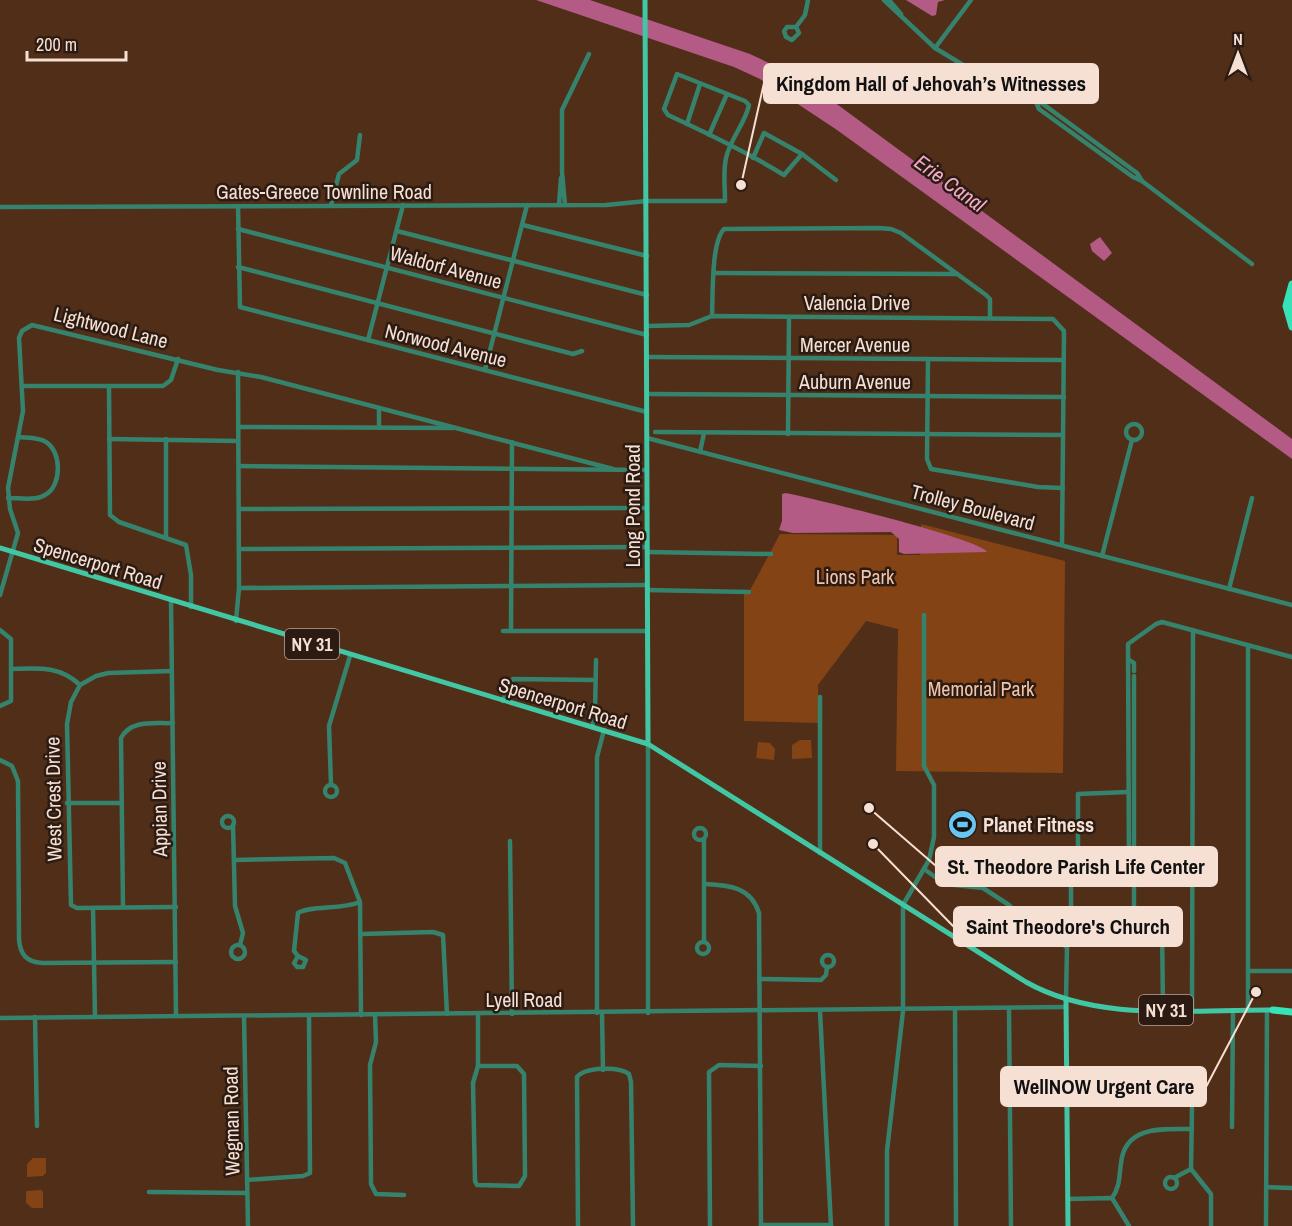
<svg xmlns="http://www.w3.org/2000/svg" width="1292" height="1226" font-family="'Archivo Narrow',sans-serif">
<rect width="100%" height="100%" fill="#502e18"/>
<g fill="#834315">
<path d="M921,524L1065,561L1063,773L896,771L898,629L866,621L818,685V723L744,721V594L752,593L749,592L780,534L897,535V555H920Z"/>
<path d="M800,740H811L812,758L792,759V745Z"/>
<path d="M758,742L770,743L775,749L774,760L756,758Z"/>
<path d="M33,1158H46V1173L43,1176L27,1177V1164Z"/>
<path d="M41,1190L43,1192V1208H32L26,1203V1191Z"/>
</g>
<g fill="#b35a85">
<path d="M536,0H590L750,54L786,71L815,88L1292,439V459L837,130L760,79L734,67Z"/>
<path d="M906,0H945L938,2L936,15L932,16Z"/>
<path d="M1100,237L1112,253L1104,261L1092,251L1090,244Z"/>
<path d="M786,493C812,498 981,539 987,552L904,554L899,552V539L891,532L793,533L779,530L782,521V494Z"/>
</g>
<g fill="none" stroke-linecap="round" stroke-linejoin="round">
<g stroke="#36836d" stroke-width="4.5">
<path d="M884,0L935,48L988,80L1043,104L1137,173L1142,181"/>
<path d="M889,0L901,14"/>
<path d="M796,27L799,33L792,40L786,37L784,31L787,27H796L805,15L808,0"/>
<path d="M935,48L971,0"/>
<path d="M1036,102L1039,109L1133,177L1142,181L1252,264"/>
<path d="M687,124L700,84"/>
<path d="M709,135L727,94"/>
<path d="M802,154L836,180"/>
<path d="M331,205L339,174L357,160L360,135"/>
<path d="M559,205L561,178"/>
<path d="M565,205L562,172V110L589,54"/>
<path d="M238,206L240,307L647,412"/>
<path d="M0,207L606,205L647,201H725C725,187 723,171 726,158C730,139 745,124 749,105L745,101L677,74L664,109L668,115C707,133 747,152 784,175L802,154L764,133L753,158"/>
<path d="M523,225L647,256"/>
<path d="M238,229L647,335"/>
<path d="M397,231L647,295"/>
<path d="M238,267L573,354L582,351"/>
<path d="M714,273L957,274"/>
<path d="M712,316C713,296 711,242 724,229L879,228L891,229L901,233L986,295L990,299V318"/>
<path d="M647,326L689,325L712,316L1053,319L1064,331L1062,545"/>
<path d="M368,340L403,205"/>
<path d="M647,357L1064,360"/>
<path d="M928,359L927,459L931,469L1038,487L1063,488"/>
<path d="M485,370L527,205"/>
<path d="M22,386H163L171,380L178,359"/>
<path d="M109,387L110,515L119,522L186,545L191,575V607"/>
<path d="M647,394L1064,397"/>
<circle cx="1134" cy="432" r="8"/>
<path d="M238,427L453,428"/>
<path d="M379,428V408"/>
<path d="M655,432L1063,435"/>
<path d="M788,434L789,317"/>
<path d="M647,438L1292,605"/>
<path d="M109,439L238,441"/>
<path d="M166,439V537"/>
<path d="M700,452L704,433"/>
<path d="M239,466L647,470"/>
<path d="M8,498C19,498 35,501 45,495C62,486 62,452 46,442C39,437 27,438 18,437"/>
<path d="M239,509L647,508"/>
<path d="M239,549L647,547"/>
<path d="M647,552L771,554"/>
<path d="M1102,556L1132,440"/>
<path d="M239,588L647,585"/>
<path d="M1229,589L1252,498"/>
<path d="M647,590L749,592"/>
<path d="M0,595L18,533L10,509L8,488L23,411L19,338L22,331L32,325L218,370L261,377L613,469"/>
<path d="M171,601L176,1016"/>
<path d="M236,621L239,588L238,372"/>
<path d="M0,630L11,639V701L0,706"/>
<path d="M503,631H647"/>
<path d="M511,631L512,442"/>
<path d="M1128,659L1134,663V671"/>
<path d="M13,669C39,668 60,666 80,685"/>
<path d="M172,671L108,673L96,676L80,685L71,702L67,724L71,905L77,908L176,907"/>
<path d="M1134,676V911L1138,915L1156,916L1162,923L1163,1010"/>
<path d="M503,701L507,686L513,679L595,680"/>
<path d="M592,727L595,715L596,660"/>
<path d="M648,744V1013"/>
<path d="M0,760L12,766L18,781L19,939C20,955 27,962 42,963L176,962"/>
<path d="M331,785L329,726L350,656"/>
<circle cx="331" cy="791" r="6"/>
<path d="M67,803H120"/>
<circle cx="228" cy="822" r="6"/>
<path d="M233,825L235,906L243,933L240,945"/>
<circle cx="700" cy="834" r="6"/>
<path d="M510,841L512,1014"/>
<path d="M820,853V697"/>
<path d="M234,860L334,858L345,863L360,902L361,1015"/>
<path d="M924,869L945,884L983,888L1009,905L1026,922L1067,947"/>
<path d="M1078,869V794L1128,792"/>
<path d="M1129,869L1128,644L1156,624L1162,622L1292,657"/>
<path d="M705,884C729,885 751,887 759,913L761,1226"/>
<path d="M123,907L121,738C131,719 155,724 173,723"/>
<path d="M93,908L95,1017"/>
<path d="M361,934L433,932L443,935L447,1014"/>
<path d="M704,941V839"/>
<circle cx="703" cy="948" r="6"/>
<circle cx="238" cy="952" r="7"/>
<circle cx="828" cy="961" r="6"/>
<path d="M298,956L306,960L303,967H297L294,963L298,956L294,951L298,913C311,905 341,910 360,902"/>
<path d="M1248,971H1292"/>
<path d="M759,979L821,980L826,975L827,967"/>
<path d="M1066,1000L1067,947L1071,935V875L1078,869H1129"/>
<path d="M955,1010L956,1226"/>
<path d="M1009,1010L1011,1226"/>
<path d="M1192,1010L1193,630"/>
<path d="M1248,1010V645"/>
<path d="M820,1011L831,1226"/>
<path d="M597,1013V757L604,730"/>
<path d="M602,1013L603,1070"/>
<path d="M375,1015L376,1042L370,1065L371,1184L376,1194L404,1195"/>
<path d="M244,1016L248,1226"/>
<path d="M35,1017L37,1126"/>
<path d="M0,1018L1066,1007"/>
<path d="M478,1066H517L524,1074L525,1176L519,1186L477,1185L475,1181L473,1083Z"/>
<path d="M478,1066V1014"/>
<path d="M1192,1108L1191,1169L1211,1194V1226"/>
<path d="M1232,1127L1233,1010"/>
<circle cx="1171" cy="1183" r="6"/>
<path d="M1174,1178L1191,1169"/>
<path d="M247,1180L303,1176L310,1173L309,1015"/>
<path d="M1266,1187L1292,1188"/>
<path d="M149,1192L247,1193"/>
<path d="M1112,1198C1120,1187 1119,1177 1121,1163C1125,1125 1163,1129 1192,1129"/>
<path d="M1068,1199L1112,1198L1129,1226"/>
<path d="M761,1225H831"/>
<path d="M578,1226L577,1077C585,1067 619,1066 629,1074L631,1082L633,1226"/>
<path d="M710,1226L709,1072L719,1065L761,1066"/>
<path d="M887,1226V1151L903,1011V905L929,860L934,837V785L924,766V615"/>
<path d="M1266,1226L1267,1010"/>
</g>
<g stroke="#41c7a4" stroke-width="5">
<path d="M645,0L648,744"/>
<path d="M0,548L648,744L1026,982C1098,1023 1195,1009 1275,1010"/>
<path d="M1066,1000L1068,1226"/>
</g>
<g stroke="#36e3b9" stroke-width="7">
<path d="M1292,284L1286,306L1292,327"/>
<path d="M1292,296V311"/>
<path d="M1273,1010L1292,1012"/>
</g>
</g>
<defs>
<symbol id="stadium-disc" viewBox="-11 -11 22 22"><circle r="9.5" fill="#68c4f0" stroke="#2b1b12"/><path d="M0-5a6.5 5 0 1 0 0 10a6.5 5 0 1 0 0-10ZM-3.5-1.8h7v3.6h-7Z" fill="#111"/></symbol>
</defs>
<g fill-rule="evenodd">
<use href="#stadium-disc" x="946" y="808" width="33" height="33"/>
</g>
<g text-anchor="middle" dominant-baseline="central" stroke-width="5" stroke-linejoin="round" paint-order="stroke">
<g fill="#2b1b12" stroke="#b9a499" stroke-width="1.5">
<rect x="285" y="629" width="54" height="30" rx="4.5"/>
<rect x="1139" y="995" width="54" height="30" rx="4.5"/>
</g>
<g font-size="18" font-weight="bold" fill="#f6dfd3">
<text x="312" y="644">NY 31</text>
<text x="1166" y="1010">NY 31</text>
</g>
<g font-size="20" fill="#f6dfd3" stroke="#2b1b12">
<text x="324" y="191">Gates-Greece Townline Road</text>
<text transform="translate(446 267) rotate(15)">Waldorf Avenue</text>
<text x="857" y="302">Valencia Drive</text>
<text transform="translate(111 327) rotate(14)">Lightwood Lane</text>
<text x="855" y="344">Mercer Avenue</text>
<text transform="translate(446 345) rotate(14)">Norwood Avenue</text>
<text x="855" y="381">Auburn Avenue</text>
<text transform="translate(632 506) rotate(-90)">Long Pond Road</text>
<text transform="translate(973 507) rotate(15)">Trolley Boulevard</text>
<text transform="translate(98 563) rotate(17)">Spencerport Road</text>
<text transform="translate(563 703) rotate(17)">Spencerport Road</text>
<text transform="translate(53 799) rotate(-91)">West Crest Drive</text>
<text transform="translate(159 809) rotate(-91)">Appian Drive</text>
<text x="524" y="999">Lyell Road</text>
<text transform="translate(231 1121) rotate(-91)">Wegman Road</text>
</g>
<g font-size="20" fill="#f1c4aa" stroke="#2b1b12">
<text x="855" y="576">Lions Park</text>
<text x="981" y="688">Memorial Park</text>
</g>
<g font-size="20" font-weight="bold" fill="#f6dfd3" stroke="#2b1b12" text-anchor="start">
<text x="983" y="824">Planet Fitness</text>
</g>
<g font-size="21" font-style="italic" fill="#f4accb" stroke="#2b1b12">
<text transform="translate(950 183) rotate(36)">Erie Canal</text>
</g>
</g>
<path fill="none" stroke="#f6dfd3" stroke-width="2" d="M741 185L764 83M869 808L936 866M873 844L954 927M1256 992L1206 1087"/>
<g fill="#f6dfd3" stroke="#2b1b12" stroke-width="2">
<circle cx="741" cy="185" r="6"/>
<circle cx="869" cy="808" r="6"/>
<circle cx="873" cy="844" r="6"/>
<circle cx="1256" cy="992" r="6"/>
</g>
<g fill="#f6dfd3" stroke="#f6dfd3" stroke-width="2">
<rect x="764" y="64" width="334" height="39" rx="6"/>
<rect x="936" y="847" width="281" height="39" rx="6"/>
<rect x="954" y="907" width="228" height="39" rx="6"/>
<rect x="1001" y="1067" width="205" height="39" rx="6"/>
</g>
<g font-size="21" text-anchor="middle" font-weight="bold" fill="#111">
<text x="931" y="91">Kingdom Hall of Jehovah’s Witnesses</text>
<text x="1076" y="874">St. Theodore Parish Life Center</text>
<text x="1068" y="934">Saint Theodore's Church</text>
<text x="1104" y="1094">WellNOW Urgent Care</text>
</g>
<g transform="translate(1238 54)" stroke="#2b1b12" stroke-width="4.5" paint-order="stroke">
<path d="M0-4.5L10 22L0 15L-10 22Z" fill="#f6dfd3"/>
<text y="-9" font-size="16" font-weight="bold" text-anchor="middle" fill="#f6dfd3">N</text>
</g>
<path d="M27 51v9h99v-9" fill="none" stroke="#f6dfd3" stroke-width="3"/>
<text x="36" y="51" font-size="18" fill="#f6dfd3" stroke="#2b1b12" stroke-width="4.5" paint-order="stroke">200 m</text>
</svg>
